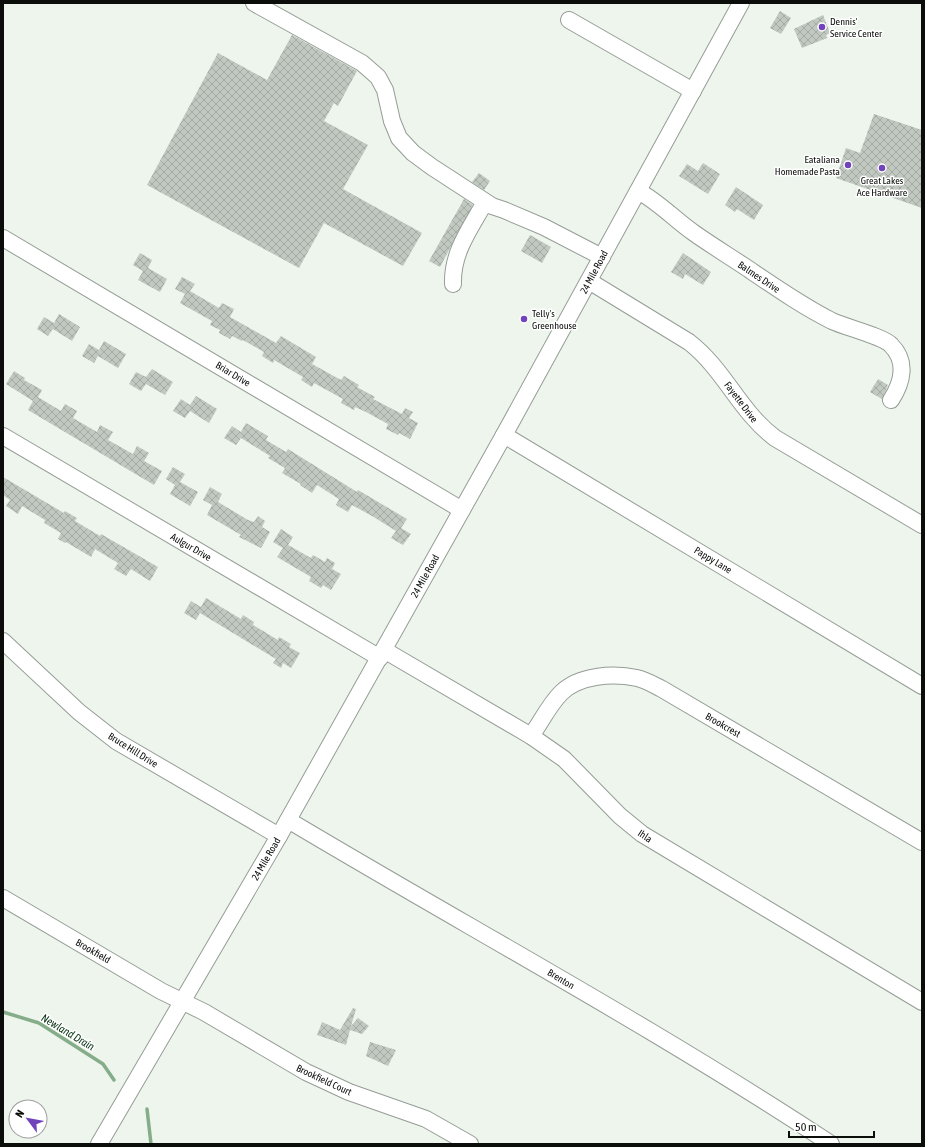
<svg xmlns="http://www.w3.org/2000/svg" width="925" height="1147" font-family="'Asap Condensed',sans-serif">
<defs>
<pattern id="building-cross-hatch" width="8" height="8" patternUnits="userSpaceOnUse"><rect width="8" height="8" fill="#c0c8c0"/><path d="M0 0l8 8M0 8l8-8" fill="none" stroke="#a4aba4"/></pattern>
</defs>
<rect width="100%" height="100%" fill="#edf5ed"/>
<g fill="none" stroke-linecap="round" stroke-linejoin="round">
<g stroke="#86ad8a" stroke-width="3.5">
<path d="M3,1012L39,1023L103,1064L114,1080"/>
<path d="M147,1109L151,1144"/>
</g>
</g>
<g fill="url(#building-cross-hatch)">
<path d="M780,11L791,18L781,34L770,28Z"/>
<path d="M823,15L830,33L826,35L827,38L802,48L794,29Z"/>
<path d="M292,35L357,71L338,106L334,103L324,121L368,145L343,189L422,233L403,266L324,223L299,268L147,185L218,53L267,80Z"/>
<path d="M874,114L922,130V208L836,178L846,148L860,153Z"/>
<path d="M703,163L720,174L708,194L679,176L687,164L698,171Z"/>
<path d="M479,173L490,181L484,190L472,182Z"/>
<path d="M736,187L763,205L754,220L737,209L735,212L725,205Z"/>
<path d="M464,199L473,205L440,267L429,261Z"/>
<path d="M530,235L551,247L542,263L521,251Z"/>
<path d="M140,253L152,260L148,268L167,279L160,292L138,280L143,271L133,265Z"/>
<path d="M683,253L711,272L703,285L685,274L683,279L671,272Z"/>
<path d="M182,277L195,284L190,291L219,308L222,303L234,309L230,317L276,343L281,336L316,357L312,364L341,380L344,376L359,385L357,387L375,397L373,399L402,414L405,408L413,412L409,418L418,423L410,439L399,433L398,435L386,429L388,424L366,412L355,407L354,410L341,403L343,399L314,383L312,387L301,380L303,377L274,360L273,363L262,356L264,352L243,340L242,341L232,336L230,339L219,333L220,330L210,325L212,321L180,303L185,294L175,289Z"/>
<path d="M59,314L80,327L72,341L53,329L48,336L37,329L44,317L54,323Z"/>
<path d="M104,341L126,354L118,368L98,356L94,363L82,356L89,344L99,350Z"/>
<path d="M152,369L173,382L165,395L146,384L141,391L129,384L136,372L146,377Z"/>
<path d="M14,371L25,378L24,380L42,390L38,397L61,411L65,404L77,411L73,418L97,432L100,425L113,432L108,440L133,454L137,446L149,453L144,461L162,471L154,485L28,410L33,401L6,384Z"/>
<path d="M878,379L888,385L882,399L870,392Z"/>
<path d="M196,396L217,409L209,423L190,411L185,418L173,411L181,399L190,405Z"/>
<path d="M246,423L268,436L266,440L286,452L288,449L357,492L358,490L407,519L401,528L411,534L403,545L391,538L396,531L372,516L352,505L348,512L336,505L339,499L317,485L312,493L300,485L301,484L282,473L285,468L268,458L270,456L241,438L236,445L224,438L232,426L241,432Z"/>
<path d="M173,467L185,474L180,482L198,492L190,506L170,494L175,485L166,479Z"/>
<path d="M3,477L64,513L65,511L77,518L75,521L100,536L101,534L158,567L150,581L131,569L126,576L114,569L118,563L95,549L91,557L66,542L65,543L58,539L61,533L44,523L45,520L22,506L18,514L6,506L10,500L3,495Z"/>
<path d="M210,487L222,494L218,502L248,520L254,522L258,516L265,521L262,527L270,532L261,548L239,537L241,535L207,515L212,505L203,500Z"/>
<path d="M281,529L293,537L288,545L311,558L313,555L325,562L327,558L335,563L332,569L341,574L331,590L323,585L321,588L309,581L311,577L277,557L283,548L273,542Z"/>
<path d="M206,598L241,619L243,615L254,622L253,625L278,640L279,637L291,644L289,647L300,653L291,668L283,663L281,668L273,663L276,659L200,613L196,620L184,613L191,601L201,607Z"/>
<path d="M353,1008L356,1009L351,1026L358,1018L369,1026L362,1034L350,1030L346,1045L317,1035L322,1022L340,1030Z"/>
<path d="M370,1042L396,1050L388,1066L366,1056Z"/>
</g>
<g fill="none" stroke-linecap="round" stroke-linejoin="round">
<defs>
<g id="minor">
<path d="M254,3L362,63L378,77L385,90L392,121L399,138L413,153L432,167L492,206L504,210L544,227L602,257"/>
<path d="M569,20L693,91"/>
<path d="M638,191C659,202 675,220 694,233C711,245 729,256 747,268C775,287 802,306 832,321C845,327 884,337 891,345C908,362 902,383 891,400"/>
<path d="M3,238L462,510"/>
<path d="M589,281L689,342C725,370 739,411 775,438L922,525"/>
<path d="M453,284C452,252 470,229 485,202"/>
<path d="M504,435L922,686"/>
<path d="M3,436L380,658"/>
<path d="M3,641L79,712L116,741L279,836"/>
<path d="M384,650L531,736L564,759L620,816L642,834L922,1002"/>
<path d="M531,736C541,722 549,705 561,693C579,675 613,673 637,678C646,680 654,685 662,689L922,842"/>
<path d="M288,820C469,928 655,1028 831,1144"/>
<path d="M3,898L161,991L204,1012L306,1072L349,1092L426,1119L470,1144"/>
<path d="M99,1144L279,836L504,435L741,3"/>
</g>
</defs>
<use href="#minor" stroke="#959d96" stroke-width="18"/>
<use href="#minor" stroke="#fff" stroke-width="16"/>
</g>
<g fill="#7143bb" stroke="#fff" stroke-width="1.5">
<circle cx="822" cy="27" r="4"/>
<circle cx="848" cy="165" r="4"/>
<circle cx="882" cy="168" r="4"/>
<circle cx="524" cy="319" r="4"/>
</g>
<g text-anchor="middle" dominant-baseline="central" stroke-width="3" stroke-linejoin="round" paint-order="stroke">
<g font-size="10" fill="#0a0d0a" stroke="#fff" text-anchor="start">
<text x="830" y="21">Dennis'<tspan x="830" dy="12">Service Center</tspan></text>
<text x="840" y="159" text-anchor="end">Eataliana<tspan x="840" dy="12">Homemade Pasta</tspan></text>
<text x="882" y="180" text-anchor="middle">Great Lakes<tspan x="882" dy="12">Ace Hardware</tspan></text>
<text x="532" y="313">Telly's<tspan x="532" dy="12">Greenhouse</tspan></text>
</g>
<g font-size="10" fill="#0a0d0a" stroke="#fff">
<text transform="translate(594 272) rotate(-62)">24 Mile Road</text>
<text transform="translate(759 277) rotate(34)">Balmes Drive</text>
<text transform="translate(233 374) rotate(31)">Briar Drive</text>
<text transform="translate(741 402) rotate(53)">Fayette Drive</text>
<text transform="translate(191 547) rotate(30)">Aulgur Drive</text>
<text transform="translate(713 560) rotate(31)">Pappy Lane</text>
<text transform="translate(425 576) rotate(-61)">24 Mile Road</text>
<text transform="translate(723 725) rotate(30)">Brookcrest</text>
<text transform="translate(133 750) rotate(32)">Bruce Hill Drive</text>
<text transform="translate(645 836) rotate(33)">Ihla</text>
<text transform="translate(266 859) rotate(-60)">24 Mile Road</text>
<text transform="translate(93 951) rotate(30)">Brookfield</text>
<text transform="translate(561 979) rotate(31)">Brenton</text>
<text transform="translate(324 1080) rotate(25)">Brookfield Court</text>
</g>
<g font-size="11" font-style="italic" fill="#073412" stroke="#fff">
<text transform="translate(68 1032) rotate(31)">Newland Drain</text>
</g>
</g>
<rect width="925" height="1147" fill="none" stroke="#0a0d0a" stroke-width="8"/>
<g transform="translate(28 1119) rotate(302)"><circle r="19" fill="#ffffff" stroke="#9d9e9d"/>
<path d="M0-3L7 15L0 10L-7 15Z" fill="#7143bb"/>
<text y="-6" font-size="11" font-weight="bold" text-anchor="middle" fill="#0a0d0a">N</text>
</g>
<path d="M789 1131v6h85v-6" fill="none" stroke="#0a0d0a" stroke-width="2"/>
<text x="795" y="1131" font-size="12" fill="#0a0d0a" stroke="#ffffff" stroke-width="3" paint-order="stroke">50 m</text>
</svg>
